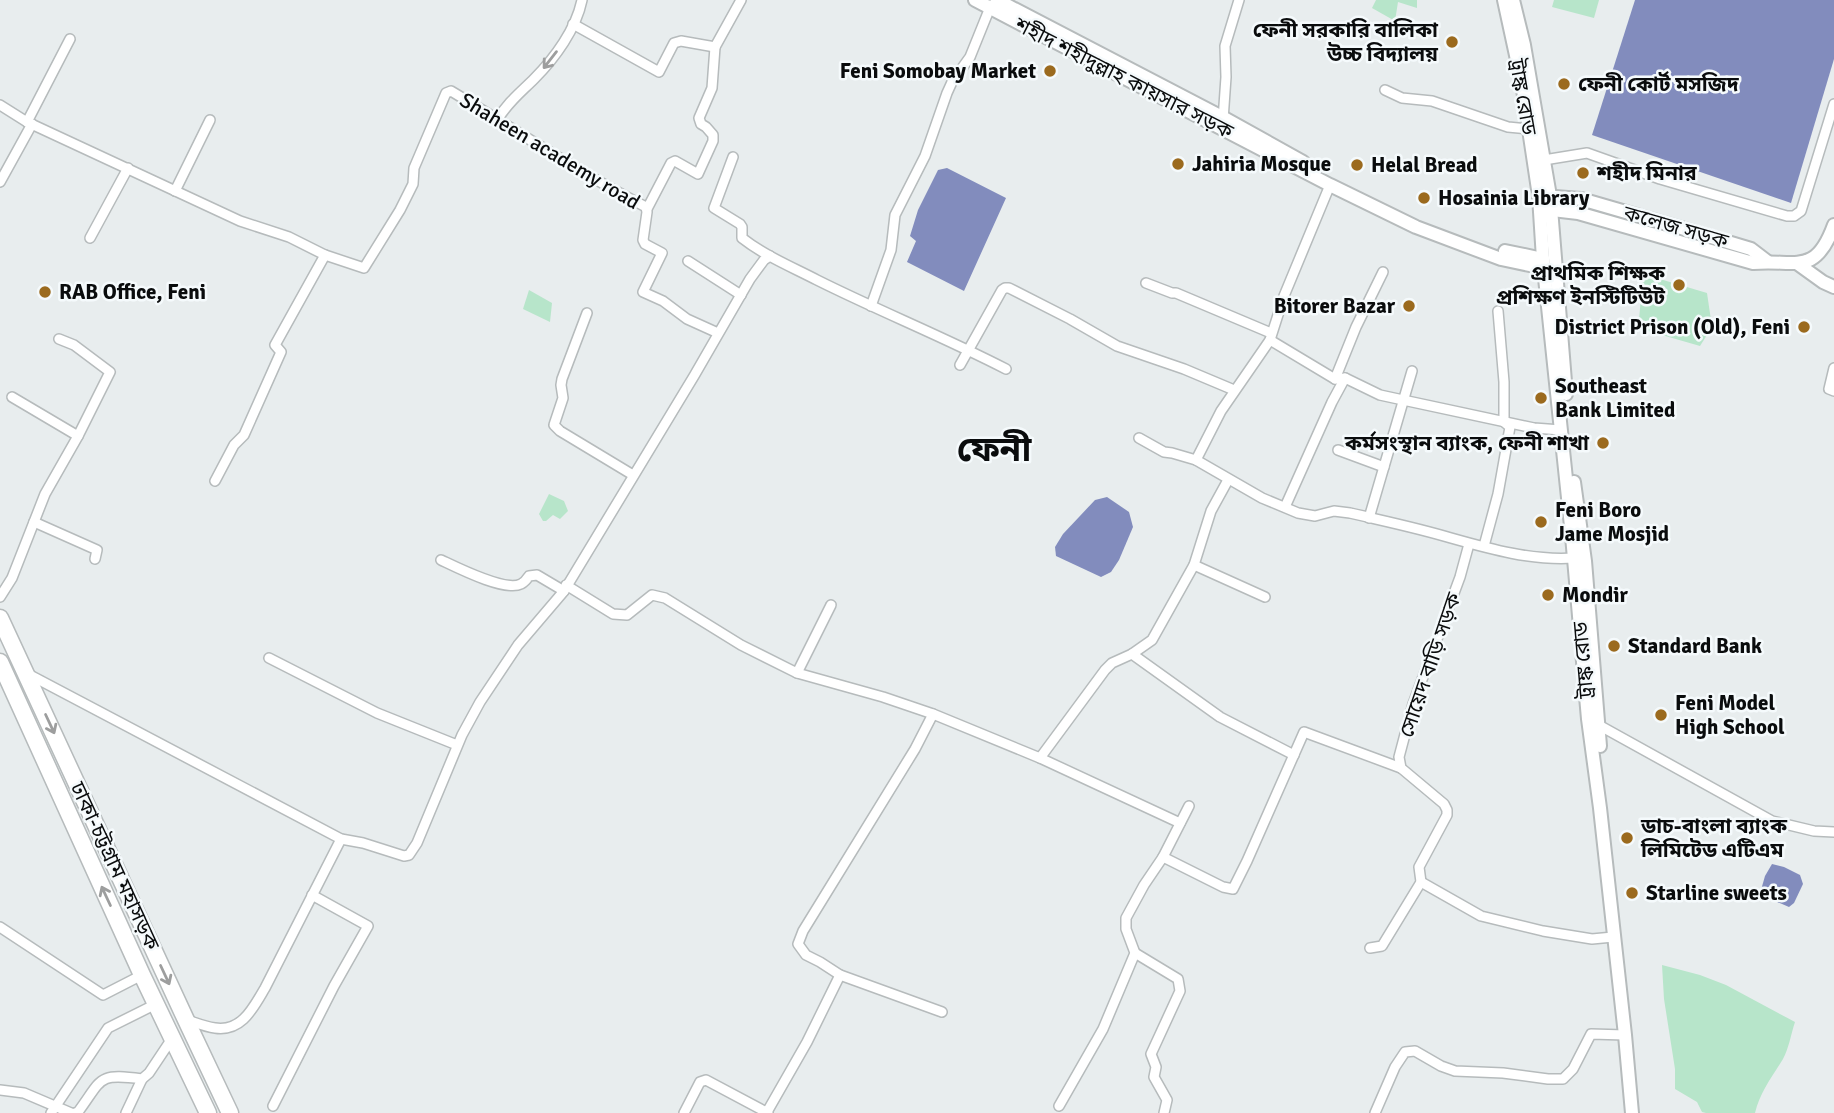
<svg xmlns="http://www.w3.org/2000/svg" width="1834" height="1113" font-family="Signika,'Noto Sans Bengali',sans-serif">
<rect width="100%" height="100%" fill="#e8edee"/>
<g fill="#b7e5ca">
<path d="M1376,0H1417V8L1398,2L1395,21L1372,8Z"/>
<path d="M1554,0H1599L1594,18L1552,7Z"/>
<path d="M1643,274L1707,293L1712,327L1700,346L1648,331L1639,320Z"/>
<path d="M529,290L552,303L550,322L523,309Z"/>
<path d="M549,494L564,501L568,511L560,519L553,515L546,521H543L539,514Z"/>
<path d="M1662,965L1700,975L1726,985L1795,1022C1791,1034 1789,1048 1783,1059C1772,1077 1760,1092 1755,1113H1706L1702,1112L1697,1102L1675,1089V1069L1664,999Z"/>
</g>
<g fill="#828cbd">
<path d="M1635,0H1834V59L1791,203L1592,135Z"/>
<path d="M947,168L1006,198L964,291L907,262L916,241L910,236L918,210L938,170Z"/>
<path d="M1107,497L1129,512L1133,527L1119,560L1111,572L1101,577L1056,556L1055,547L1063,534L1095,500Z"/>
<path d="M1772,864L1784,867L1800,875L1803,884L1794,903L1789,907L1770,899L1761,890L1765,876Z"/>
</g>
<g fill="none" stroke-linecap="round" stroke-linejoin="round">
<defs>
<g id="street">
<path d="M573,24L659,72L674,43L681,41L715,47L741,0"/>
<path d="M1385,90L1402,98L1432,101L1508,127L1529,129"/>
<path d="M0,105L27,122L240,221L289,237L325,255L364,268L400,210L413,184L414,168L446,93L451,91C516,130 578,172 646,207L647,212L643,240L645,244L662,253L643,292L663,301L687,319L718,333"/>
<path d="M498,119C507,103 521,92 534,79C555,58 576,29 582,0"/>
<path d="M1223,120L1226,77L1225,46L1239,0"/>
<path d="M27,122L70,39"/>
<path d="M733,157L714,208L740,224L742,227V238C765,256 792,267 817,280C879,311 944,337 1006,369"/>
<path d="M1544,160L1587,153L1660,179L1787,216H1794L1801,211L1834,104"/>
<path d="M0,182L32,124"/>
<path d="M175,191L210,120"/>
<path d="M647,209L671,163L675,161L698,174L713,141V135L706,127L701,124L699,118L712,88L715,47"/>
<path d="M90,238L128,168"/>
<path d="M688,261L741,295"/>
<path d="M1146,283L1172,293H1176L1271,333"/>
<path d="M871,306L891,250L895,215L925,156L947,93L952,82L970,57L991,5"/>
<path d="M587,313L562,379L561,385L563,398L554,425L560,431L633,475"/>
<path d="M1270,340L1335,379L1345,378L1380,395L1403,400L1534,428L1561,430"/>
<path d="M960,365L1002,290L1005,288H1009L1070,319L1117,346L1184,369L1234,390"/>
<path d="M1834,368L1829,389L1834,391"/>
<path d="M1335,379L1356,327L1383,272"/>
<path d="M12,397L78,436"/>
<path d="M1139,438L1164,452L1172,453L1196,460L1262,498L1298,513L1315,516L1334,511L1350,513C1384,521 1418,528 1451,538C1490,549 1533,561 1574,558"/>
<path d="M1338,450L1384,467"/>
<path d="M1196,460L1221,411L1270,340L1284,296L1330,185"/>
<path d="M215,481L234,445L244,435L281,352L275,345L325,255"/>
<path d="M1285,507L1332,402L1345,378"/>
<path d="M1369,518L1412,371"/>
<path d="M34,522L97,550L95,559"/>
<path d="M1484,546L1498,494L1510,427L1504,422V382L1498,311"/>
<path d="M441,560C458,568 505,592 521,584C525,582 527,579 529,576L537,575L564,591"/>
<path d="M1194,565L1265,597"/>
<path d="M566,585L613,614L627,615L652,595L665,598L741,645L797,673L883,697L933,714L1040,758L1180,823"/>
<path d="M0,597L12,578L45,494L78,436L110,372L74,345L59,339"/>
<path d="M1132,654L1220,717L1294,755"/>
<path d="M269,658L377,713L457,745"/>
<path d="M797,673L831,605"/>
<path d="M28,674L341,839L363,843L404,856L409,855L417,843L462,735L480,702L518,645L564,591L694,376L750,279L764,260L770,256"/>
<path d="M933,714L915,749L803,931L798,944L806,955L820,962L840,975L942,1012"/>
<path d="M1595,723L1772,821L1814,831L1834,832"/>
<path d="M1040,758L1105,670L1112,663L1132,654L1152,640L1194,565L1211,511L1228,480"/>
<path d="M1163,857L1223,887L1233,889L1247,861L1304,732L1401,768"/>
<path d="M1421,882L1481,916L1543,931L1592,939L1613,937"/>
<path d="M0,927L103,995L142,975"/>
<path d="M1370,948L1382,946L1421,882L1419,867L1447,815V810L1444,804L1401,768L1399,757L1413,704L1460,577L1469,544"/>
<path d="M1135,953L1178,979L1180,991L1151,1054L1156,1067L1154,1077L1167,1100L1164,1113"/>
<path d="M187,1020C196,1023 206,1027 215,1028C242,1032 253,1008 265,988L341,839"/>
<path d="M0,1090L24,1093L71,1113"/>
<path d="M273,1106L334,986L368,926L312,895"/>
<path d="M1059,1106L1103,1029L1135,953L1126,929V918L1144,885L1163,857L1189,806"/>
<path d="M767,1112L807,1042L840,975"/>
<path d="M51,1113L108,1028L156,1004"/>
<path d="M75,1113L78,1112C103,1078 97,1073 142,1079L149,1073L173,1037"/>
<path d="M126,1113L142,1079"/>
<path d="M684,1113L700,1082L706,1080L768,1113"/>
<path d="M1375,1113L1395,1067L1405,1052L1415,1051L1441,1066L1455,1071L1503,1073L1548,1079H1563L1573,1069L1591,1034L1625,1035"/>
</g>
<g id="secondary">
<path d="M975,0L1330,185L1416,227L1501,259L1544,268"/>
<path d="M997,0L1224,118L1303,162"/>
<path d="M1504,0L1522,83L1539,196L1543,259L1572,536L1588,719L1600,808L1625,1035L1632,1113"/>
<path d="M1513,0L1524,45L1550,196L1566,394"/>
<path d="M1542,196L1581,199L1681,228L1751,249L1768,262"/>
<path d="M1544,209L1578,213L1753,263C1796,259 1815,277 1834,225"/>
<path d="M1505,251L1543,259"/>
<path d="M1798,264L1823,282L1834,287"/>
<path d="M1574,482L1585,561L1600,746"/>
</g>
<g id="highway">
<path d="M0,618L186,1020L230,1113"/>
<path d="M0,662L142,975L208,1113"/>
</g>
</defs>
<use href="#street" stroke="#b6bbbc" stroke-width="12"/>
<use href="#secondary" stroke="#b6bbbc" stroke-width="16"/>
<use href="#highway" stroke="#b6bbbc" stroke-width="19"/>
<use href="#street" stroke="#fff" stroke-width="9"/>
<use href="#secondary" stroke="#fff" stroke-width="12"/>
<use href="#highway" stroke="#fff" stroke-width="16"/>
</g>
<defs><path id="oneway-shaft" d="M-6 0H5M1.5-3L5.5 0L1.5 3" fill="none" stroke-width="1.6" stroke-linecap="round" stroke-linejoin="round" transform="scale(1.75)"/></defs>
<g stroke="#9d9e9e">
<use href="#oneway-shaft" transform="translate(550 60) rotate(128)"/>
<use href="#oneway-shaft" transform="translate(50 724) rotate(65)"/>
<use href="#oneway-shaft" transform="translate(106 896) rotate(-115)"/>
<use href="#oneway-shaft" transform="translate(165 975) rotate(65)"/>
</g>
<g fill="#9b6a1e" stroke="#f5fafc" stroke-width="2.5">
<circle cx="1452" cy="42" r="7"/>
<circle cx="1050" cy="71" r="7"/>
<circle cx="1564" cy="84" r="7"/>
<circle cx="1178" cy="164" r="7"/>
<circle cx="1357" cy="165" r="7"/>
<circle cx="1583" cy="173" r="7"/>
<circle cx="1424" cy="198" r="7"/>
<circle cx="1679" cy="285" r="7"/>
<circle cx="45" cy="292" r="7"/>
<circle cx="1409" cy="306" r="7"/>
<circle cx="1804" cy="327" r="7"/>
<circle cx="1541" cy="398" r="7"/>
<circle cx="1603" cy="443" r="7"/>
<circle cx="1541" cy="522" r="7"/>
<circle cx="1548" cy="595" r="7"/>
<circle cx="1614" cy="646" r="7"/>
<circle cx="1661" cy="715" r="7"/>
<circle cx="1627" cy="838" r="7"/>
<circle cx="1632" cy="893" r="7"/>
</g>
<g text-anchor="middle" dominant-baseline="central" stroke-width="5" stroke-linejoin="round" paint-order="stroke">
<g font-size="21" font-weight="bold" fill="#0a0c0d" stroke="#f5fafc" text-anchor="start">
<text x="1438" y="30" text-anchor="end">ফেনী সরকারি বালিকা<tspan x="1438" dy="24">উচ্চ বিদ্যালয়</tspan></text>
<text x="1036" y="71" text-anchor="end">Feni Somobay Market</text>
<text x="1578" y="84">ফেনী কোর্ট মসজিদ</text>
<text x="1192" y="164">Jahiria Mosque</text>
<text x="1371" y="165">Helal Bread</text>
<text x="1597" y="173">শহীদ মিনার</text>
<text x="1438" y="198">Hosainia Library</text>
<text x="1665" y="273" text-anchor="end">প্রাথমিক শিক্ষক<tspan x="1665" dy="24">প্রশিক্ষণ ইনস্টিটিউট</tspan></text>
<text x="59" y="292">RAB Office, Feni</text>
<text x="1395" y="306" text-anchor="end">Bitorer Bazar</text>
<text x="1790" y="327" text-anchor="end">District Prison (Old), Feni</text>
<text x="1555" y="386">Southeast<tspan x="1555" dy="24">Bank Limited</tspan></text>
<text x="1589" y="443" text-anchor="end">কর্মসংস্থান ব্যাংক, ফেনী শাখা</text>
<text x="1555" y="510">Feni Boro<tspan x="1555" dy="24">Jame Mosjid</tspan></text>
<text x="1562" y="595">Mondir</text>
<text x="1628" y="646">Standard Bank</text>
<text x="1675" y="703">Feni Model<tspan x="1675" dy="24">High School</tspan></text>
<text x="1641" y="826">ডাচ-বাংলা ব্যাংক<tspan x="1641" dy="24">লিমিটেড এটিএম</tspan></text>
<text x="1646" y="893">Starline sweets</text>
</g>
<g font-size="21" fill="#0a0c0d" stroke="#f5fafc">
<text transform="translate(1124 78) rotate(27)">শহীদ শহীদুল্লাহ কায়সার সড়ক</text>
<text transform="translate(1523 97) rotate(80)">ট্রাঙ্ক রোড</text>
<text transform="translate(550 151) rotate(31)">Shaheen academy road</text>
<text transform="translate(1676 227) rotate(16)">কলেজ সড়ক</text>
<text transform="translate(1583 660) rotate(-95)">ট্রাঙ্ক রোড</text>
<text transform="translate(1430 665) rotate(-71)">সোয়েদ বাড়ি সড়ক</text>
<text transform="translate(115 866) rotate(65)">ঢাকা-চট্টগ্রাম মহাসড়ক</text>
</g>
<g font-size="35" font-weight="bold" fill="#0a0c0d" stroke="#f5fafc">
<text x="994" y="449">ফেনী</text>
</g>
</g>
</svg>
